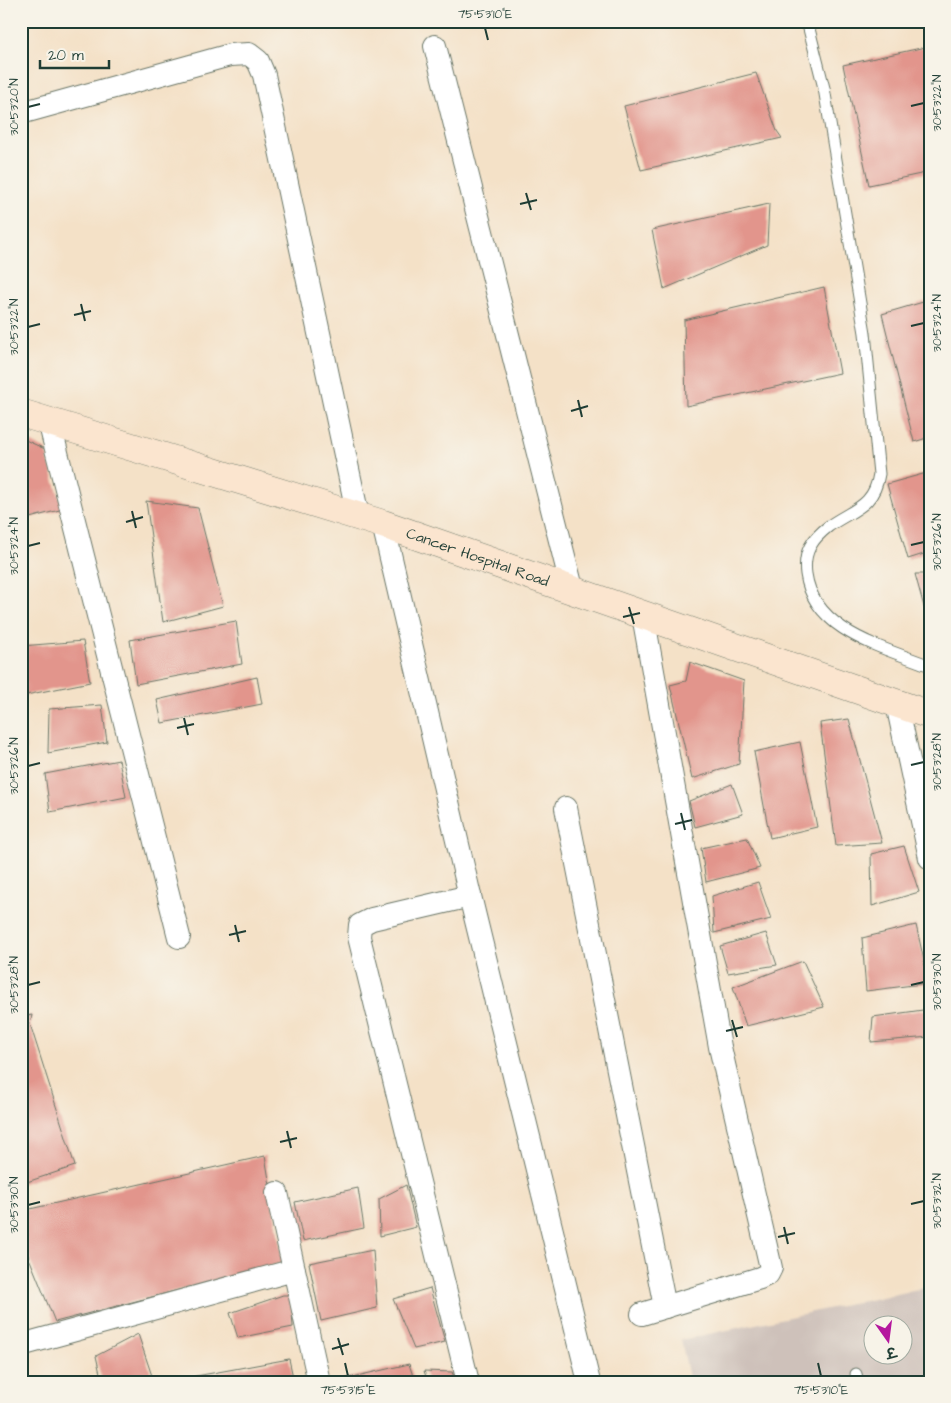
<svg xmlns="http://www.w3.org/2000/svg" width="951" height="1403" font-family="'Architects Daughter','Playpen Sans Deva',sans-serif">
<rect width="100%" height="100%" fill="#f7f3e8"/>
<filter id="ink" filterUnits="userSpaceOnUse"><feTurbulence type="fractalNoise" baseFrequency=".02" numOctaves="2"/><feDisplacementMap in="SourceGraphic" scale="10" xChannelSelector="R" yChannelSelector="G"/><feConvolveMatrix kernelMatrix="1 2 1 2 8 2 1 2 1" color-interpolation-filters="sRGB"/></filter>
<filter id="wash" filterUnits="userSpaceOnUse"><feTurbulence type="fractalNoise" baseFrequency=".0096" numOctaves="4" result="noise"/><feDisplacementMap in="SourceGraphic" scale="20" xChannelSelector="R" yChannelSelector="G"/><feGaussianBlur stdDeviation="1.12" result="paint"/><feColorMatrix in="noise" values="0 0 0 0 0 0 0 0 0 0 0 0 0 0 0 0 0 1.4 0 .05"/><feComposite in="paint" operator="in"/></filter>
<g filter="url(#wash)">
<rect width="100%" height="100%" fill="#f4e1c7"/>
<path fill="#cec1ba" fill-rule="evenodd" d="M930,1287V1382H690L681,1340ZM874,1326H904V1356H874Z"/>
<g id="blocks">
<g fill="#e2958c">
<path d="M930,46V172L869,185L843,65Z"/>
<path d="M756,73L777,131L782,138L641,170L624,106Z"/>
<path d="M769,204L767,245L664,289L652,230Z"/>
<path d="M824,287L840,373L686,406L684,320Z"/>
<path d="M930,300V437L914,442L882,314Z"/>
<path d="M21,438L45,449L63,509L26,519L21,481Z"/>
<path d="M930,472V552L908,559L887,484Z"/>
<path d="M146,501L198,508L223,606L163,622Z"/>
<path d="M915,574H930V624L929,625Z"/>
<path d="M236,621L242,664L136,684L130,640Z"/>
<path d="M83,641L90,682L21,696V646Z"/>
<path d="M690,662L744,681L739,764L692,779L670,685L686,681Z"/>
<path d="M257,677L262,704L162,723L157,700Z"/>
<path d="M102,705L107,742L48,753L49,709Z"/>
<path d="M849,719L882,843L836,846L820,723Z"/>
<path d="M21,723H24L26,759L21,760Z"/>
<path d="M800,742L817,827L770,838L754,752Z"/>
<path d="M119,760L126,797L50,812L45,774Z"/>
<path d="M732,784L743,814L695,827L689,801Z"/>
<path d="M747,838L760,868L706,882L701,848Z"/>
<path d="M904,846L919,892L872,906L871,854Z"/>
<path d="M758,882L771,919L714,933L712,896Z"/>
<path d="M916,925L929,983L866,991L862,938Z"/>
<path d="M766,933L777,965L728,973L720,946Z"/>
<path d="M803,961L824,1007L746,1026L733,987Z"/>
<path d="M930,1009V1037L871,1042L873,1017Z"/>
<path d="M32,1015L30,1024L75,1166L21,1184V1017Z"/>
<path d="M265,1156L283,1263L55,1322L21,1238V1211Z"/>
<path d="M406,1185L416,1227L380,1236L379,1199Z"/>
<path d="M358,1188L364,1228L303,1241L295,1202Z"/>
<path d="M373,1250L377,1308L321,1321L309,1263Z"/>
<path d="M430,1288L445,1342L414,1349L393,1299Z"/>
<path d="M283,1295H291L293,1327L238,1338L230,1313Z"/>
<path d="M138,1334L154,1382H102L96,1356Z"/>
<path d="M289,1359L294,1382H169V1381Z"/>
<path d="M409,1364L415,1382H335V1381Z"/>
<path d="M424,1371L452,1372L456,1382H428Z"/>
</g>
</g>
</g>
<g filter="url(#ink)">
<use href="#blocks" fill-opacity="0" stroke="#6a7667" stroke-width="1"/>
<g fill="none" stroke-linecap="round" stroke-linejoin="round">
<defs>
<g id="lane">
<path d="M807,21L824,88L865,333L879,474C874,507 853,509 829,526C812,539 803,552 806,574C814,632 883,647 930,666"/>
<path d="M856,1374L858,1382"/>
</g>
<g id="street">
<path d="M435,46L573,592"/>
<path d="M21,113L230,55L249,54L258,61L264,75L358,516"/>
<path d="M49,421L179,937"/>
<path d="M383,524L470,896L589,1382"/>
<path d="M897,704L930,858"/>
<path d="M566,808L665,1307"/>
<path d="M277,1193L319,1382"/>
<path d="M642,1314L760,1278L768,1274L771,1268L720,1047L643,615"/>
<path d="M21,1345L294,1270"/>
<path d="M468,1382L359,937L360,925L372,919L470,896"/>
</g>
<g id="secondary">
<path id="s1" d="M21,413L383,524L930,715"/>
</g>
</defs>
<use href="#lane" stroke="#6a7667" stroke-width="13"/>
<use href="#street" stroke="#6a7667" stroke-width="24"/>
<use href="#secondary" stroke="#6a7667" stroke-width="29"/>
<use href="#lane" stroke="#fff" stroke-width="11"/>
<use href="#street" stroke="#fff" stroke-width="22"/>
<use href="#secondary" stroke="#fbe5cf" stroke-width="28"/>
</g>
</g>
<path fill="none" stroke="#1f3d34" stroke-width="2" d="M485,28L488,40M911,106L924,103M28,107L40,104M526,193L531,210M520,204L537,200M81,304L85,321M74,315L91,311M911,326L924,323M28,327L40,324M578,400L582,417M571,411L588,406M132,511L136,528M126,522L143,517M911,545L924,542M28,546L40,543M629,607L634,624M623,617L640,613M184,718L188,735M177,728L194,724M911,765L924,762M28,766L40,763M681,813L685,830M675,824L692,820M235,925L239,942M229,935L246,931M28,985L40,982M911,985L924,982M732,1020L737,1037M726,1031L743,1027M287,1131L291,1148M280,1142L297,1138M911,1204L924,1201M28,1205L40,1202M784,1227L788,1244M778,1237L795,1233M338,1338L343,1355M332,1349L349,1344M345,1363L348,1376M818,1363L821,1376"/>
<g text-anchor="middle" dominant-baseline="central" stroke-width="4" stroke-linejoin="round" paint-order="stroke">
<g font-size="15" fill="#1f3d34" stroke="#f7f3e8">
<text stroke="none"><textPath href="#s1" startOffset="479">Cancer Hospital Road</textPath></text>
</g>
</g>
<rect width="951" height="1403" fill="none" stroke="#f7f3e8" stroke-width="55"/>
<g transform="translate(888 1340) rotate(166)"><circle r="24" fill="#f7f3e8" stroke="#a1aaa0"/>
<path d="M0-4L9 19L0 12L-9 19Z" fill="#b5179e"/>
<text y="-8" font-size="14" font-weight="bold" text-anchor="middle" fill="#1f3d34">उ</text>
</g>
<path d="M40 60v8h69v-8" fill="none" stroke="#1f3d34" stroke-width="2.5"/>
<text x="48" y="60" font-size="15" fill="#1f3d34" stroke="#f7f3e8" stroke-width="4" paint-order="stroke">20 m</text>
<rect x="28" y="28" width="896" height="1348" fill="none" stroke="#1f3d34" stroke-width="2"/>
<g font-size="12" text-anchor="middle" fill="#1f3d34">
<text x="485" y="18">75°53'10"E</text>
<text transform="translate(937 103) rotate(-90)" y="4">30°53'22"N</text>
<text transform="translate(14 107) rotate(-90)" y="4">30°53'20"N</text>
<text transform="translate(937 323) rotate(-90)" y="4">30°53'24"N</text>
<text transform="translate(14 327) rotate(-90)" y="4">30°53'22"N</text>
<text transform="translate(937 542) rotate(-90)" y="4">30°53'26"N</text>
<text transform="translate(14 546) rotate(-90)" y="4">30°53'24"N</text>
<text transform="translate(937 762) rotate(-90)" y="4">30°53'28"N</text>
<text transform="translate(14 766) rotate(-90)" y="4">30°53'26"N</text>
<text transform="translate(937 982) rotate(-90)" y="4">30°53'30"N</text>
<text transform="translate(14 985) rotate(-90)" y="4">30°53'28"N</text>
<text transform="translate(937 1201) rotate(-90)" y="4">30°53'32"N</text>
<text transform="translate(14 1205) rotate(-90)" y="4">30°53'30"N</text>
<text x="348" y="1394">75°53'15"E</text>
<text x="821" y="1394">75°53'10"E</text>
</g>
</svg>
